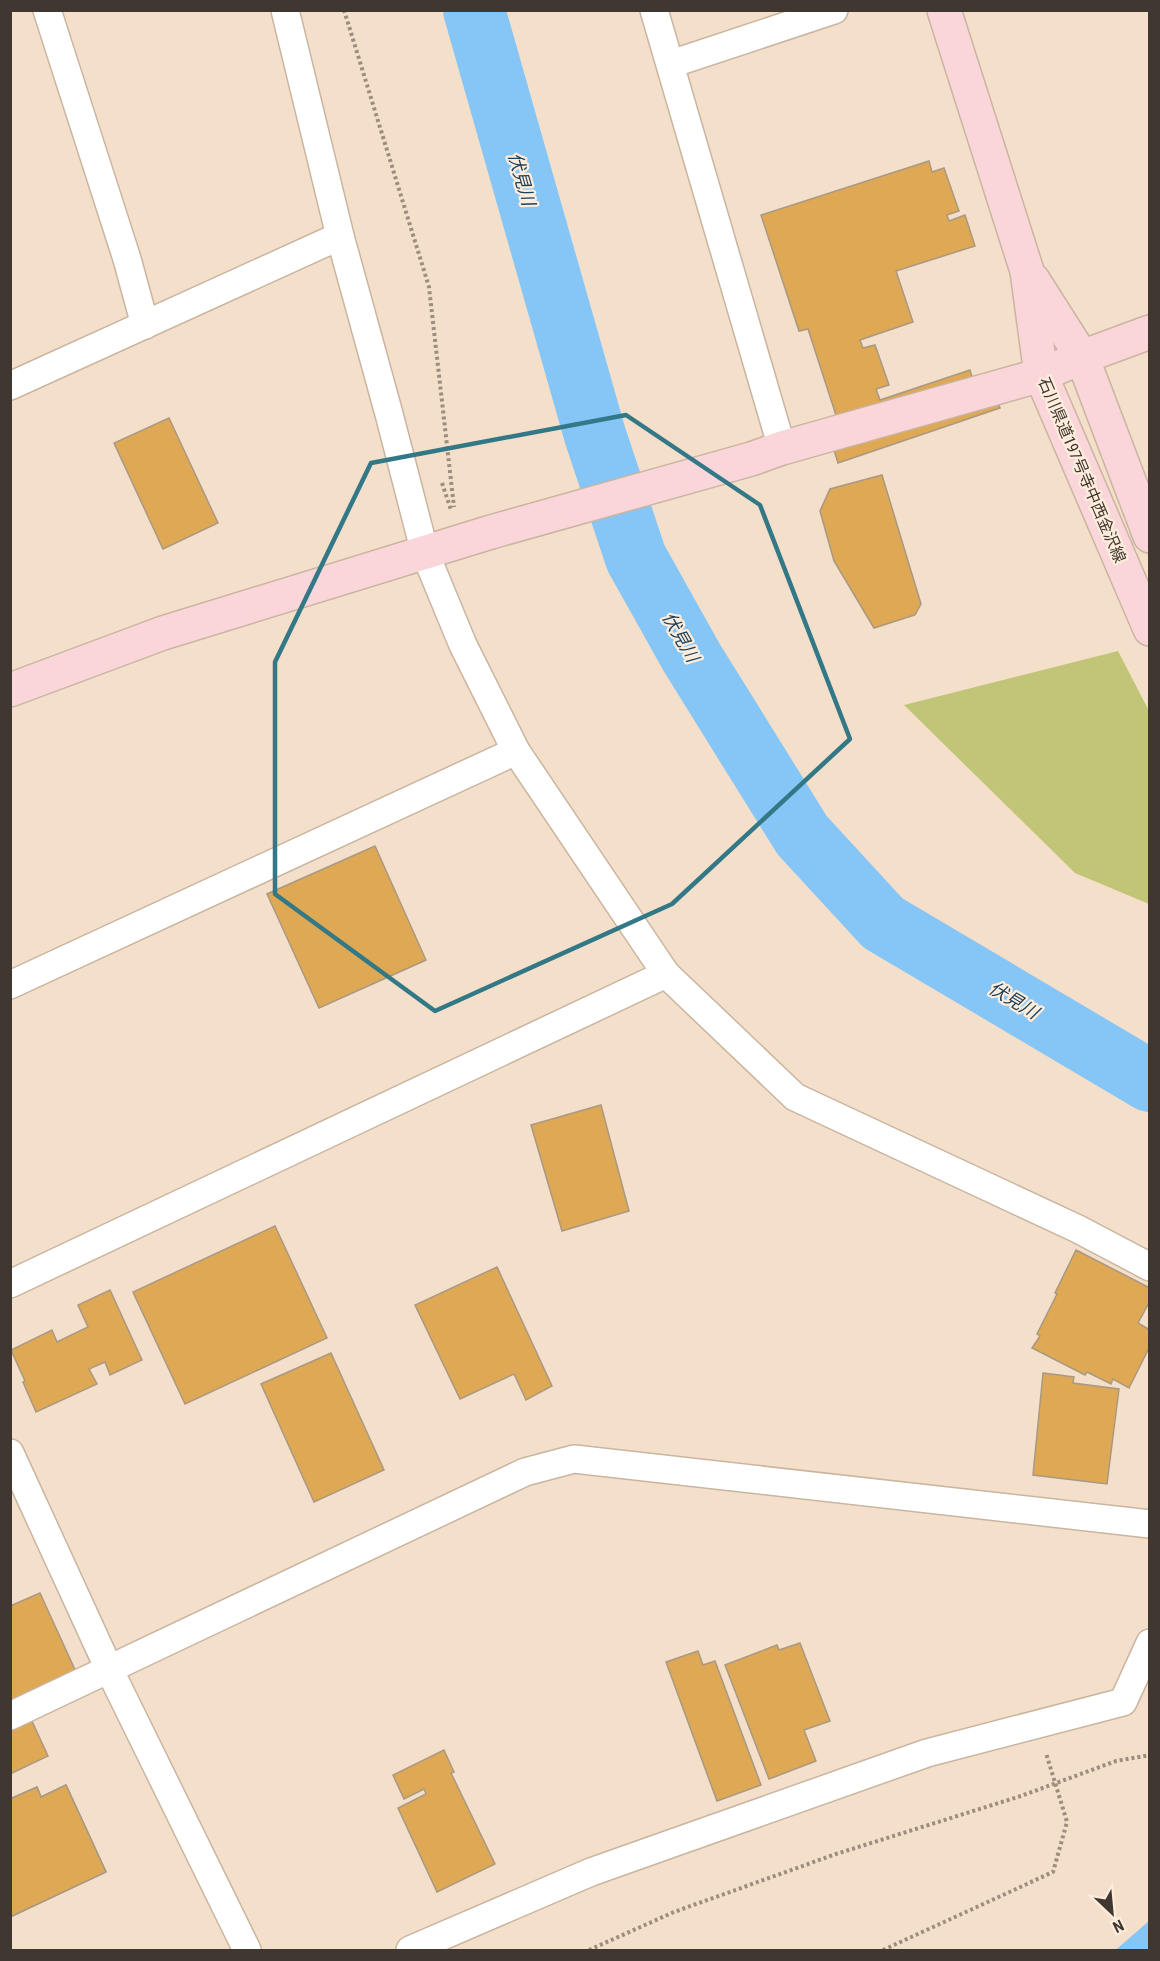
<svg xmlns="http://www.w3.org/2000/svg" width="1160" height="1961" font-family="'Roboto Condensed','Noto Sans JP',sans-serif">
<rect width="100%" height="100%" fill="#f4dfca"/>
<path fill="#c1c578" d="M1118,651L1149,711V904L1075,873L904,705Z"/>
<path fill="#86c6f7" d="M1149,1921V1950H1113L1118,1948Z"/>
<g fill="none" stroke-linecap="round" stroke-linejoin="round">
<path stroke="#86c6f7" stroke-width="62" d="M474,10L595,435L636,558L692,658L802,835L883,923L1150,1081"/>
</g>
<g fill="#dea854" stroke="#a99983" stroke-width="1.5">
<path d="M929,161L932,172L944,168L959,211L947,215L949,221L965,215L975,246L896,271L913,322L860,340L863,348L875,345L889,385L876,389L880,400L970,370L972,377L988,373L1000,408L838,463L834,450L846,446L808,329L799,331L761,215Z"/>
<path d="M169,418L218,523L163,549L114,443Z"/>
<path d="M882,475L921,604L915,615L874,628L834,561L820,511L830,489Z"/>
<path d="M375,846L426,960L319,1008L267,894Z"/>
<path d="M601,1105L629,1211L562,1231L531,1125Z"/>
<path d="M275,1226L327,1338L185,1404L133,1292Z"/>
<path d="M1076,1250L1150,1288V1301L1138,1323L1150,1330V1346L1129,1388L1113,1379L1111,1384L1087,1372L1085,1375L1032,1348L1040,1336L1037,1334L1057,1294L1055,1293Z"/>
<path d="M497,1267L552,1386L526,1400L514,1374L460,1399L415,1305Z"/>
<path d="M110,1290L142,1360L110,1375L105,1362L89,1369L97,1384L36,1412L23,1382L25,1381L11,1350L52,1330L57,1342L88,1327L78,1305Z"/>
<path d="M331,1353L384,1470L314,1502L261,1384Z"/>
<path d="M1043,1373L1074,1377L1073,1383L1119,1389L1107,1484L1033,1475Z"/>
<path d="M40,1593L86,1694L31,1719L48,1756L10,1774V1606Z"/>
<path d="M800,1643L830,1721L804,1730L816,1761L769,1779L725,1665L777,1645L779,1650Z"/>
<path d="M698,1651L703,1665L715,1661L761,1785L717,1801L666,1662Z"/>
<path d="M444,1750L454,1772L451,1773L495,1864L437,1892L398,1808L426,1794L424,1789L404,1799L393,1775Z"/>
<path d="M66,1785L106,1872L10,1917V1799L37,1787L41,1797Z"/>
<path d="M66,1785L106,1872L10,1917V1799L37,1787L41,1797Z"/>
</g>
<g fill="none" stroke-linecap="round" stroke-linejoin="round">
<defs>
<g id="street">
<path d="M47,10L127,259L145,325"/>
<path d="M285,10L340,236L389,414L425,553L463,645L516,751L666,974L795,1097L1078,1229L1150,1267"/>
<path d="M654,10L782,448"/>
<path d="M671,64L834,10"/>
<path d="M10,386L340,236"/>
<path d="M10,985L516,751"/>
<path d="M10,1284L666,974"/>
<path d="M10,1453L109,1669L247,1950"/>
<path d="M10,1716L525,1472L574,1459L1150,1524"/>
<path d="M410,1950L591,1872L927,1753L1123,1702L1150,1643"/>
</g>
<g id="secondary">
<path d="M944,10L1027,271L1041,375L1150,629"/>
<path d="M1033,280L1082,357L1150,536"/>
<path d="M10,690L163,633L491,532L751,459L782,448L1041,375L1082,357L1150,332"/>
</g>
</defs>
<use href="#street" stroke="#c9b5a0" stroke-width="30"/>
<use href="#secondary" stroke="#c9b5a0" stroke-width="36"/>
<g stroke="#9c8d7f" stroke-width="4" stroke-dasharray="3 3" stroke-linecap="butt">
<path d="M344,10L429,287L454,507"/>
<path d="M442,483L451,510"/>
<path d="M589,1950L674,1912L836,1854L1021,1796L1116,1761L1150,1755"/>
<path d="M883,1950L1053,1872L1067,1822L1046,1753"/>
</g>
<use href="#street" stroke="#fff" stroke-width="27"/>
<use href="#secondary" stroke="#fad6db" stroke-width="33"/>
</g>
<path fill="none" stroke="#337886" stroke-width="4.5" stroke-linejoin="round" d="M626,415L760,505L850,739L672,904L435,1011L275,894V662L371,463Z"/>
<g text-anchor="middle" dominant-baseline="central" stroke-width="4.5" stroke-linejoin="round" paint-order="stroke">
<g font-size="16" fill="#403830" stroke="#feeddc">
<text transform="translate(1082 470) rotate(67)">石川県道197号寺中西金沢線</text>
</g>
<g font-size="18" font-style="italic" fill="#1d405a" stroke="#feeddc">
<text transform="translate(522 179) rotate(74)">伏見川</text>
<text transform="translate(681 637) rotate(60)">伏見川</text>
<text transform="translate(1014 1000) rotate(31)">伏見川</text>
</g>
</g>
<rect width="1160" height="1961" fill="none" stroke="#403830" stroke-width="24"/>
<g transform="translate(1112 1913) rotate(154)" stroke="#feeddc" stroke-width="4.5" paint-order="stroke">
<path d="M0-4.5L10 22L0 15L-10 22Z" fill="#403830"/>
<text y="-9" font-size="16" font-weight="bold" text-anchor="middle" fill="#403830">N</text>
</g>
</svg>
